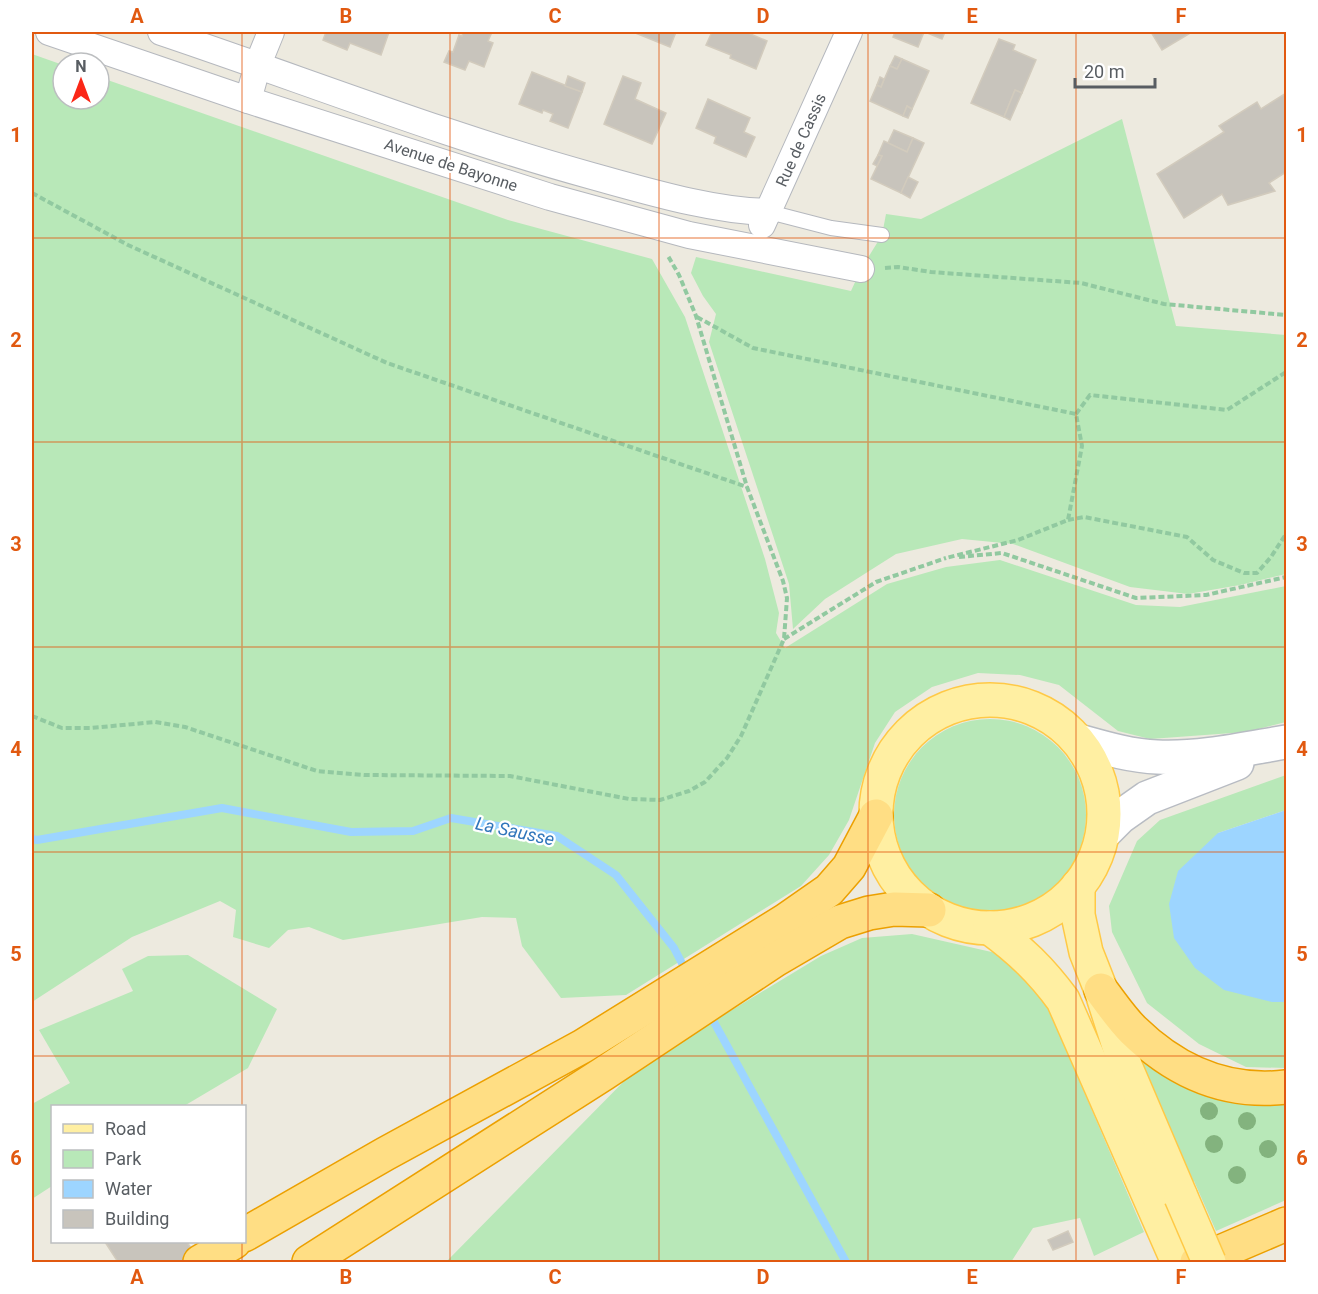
<svg xmlns="http://www.w3.org/2000/svg" width="1318" height="1294" font-family="Roboto,sans-serif">
<rect width="100%" height="100%" fill="#edeadf"/>
<g fill="#b8e8b8">
<path d="M32,54L63,65V99H99V77L508,220L652,259L685,317L765,559L779,613L776,633L785,648L887,584L946,567L1000,560L1136,605L1180,607L1286,586V722L1246,732L1150,739L1118,731L1059,685L1020,675L978,673L932,687L895,712L875,743L849,820L829,855L801,886L626,995L561,998L522,946L516,918L482,917L343,940L309,927L288,930L269,948L233,937L236,910L220,901L132,937L32,1002Z"/>
<path d="M1122,119L1176,326L1286,335V574L1240,585L1188,594L1130,587L1013,544L962,539L896,554L825,599L793,629L789,584L709,342L716,314L703,296L691,273L696,257L851,291L861,269L882,235L886,214L921,219Z"/>
<circle cx="990" cy="815" r="96"/>
<path d="M1286,775V810L1218,833L1272,1002H1286V1068L1246,1067L1199,1044L1147,1003L1112,932L1109,906L1137,841L1160,820Z"/>
<path d="M912,934L996,953L1026,973L1044,998L1144,1232L1094,1256L1080,1218L1033,1228L1011,1262H446L638,1067L821,956L862,938Z"/>
<path d="M188,955L277,1009L248,1068L184,1106H52V1186L32,1199V1104L70,1083L39,1030L133,991L122,969L148,956Z"/>
<path d="M1144,1058L1286,1102V1200L1216,1231L1194,1181L1187,1183L1136,1064Z"/>
</g>
<path fill="#9dd5ff" d="M1286,810V1002H1272L1224,990L1195,968L1174,938L1169,904L1178,871L1218,833Z"/>
<g fill="none" stroke-linecap="round" stroke-linejoin="round">
<g stroke="#9dd5ff" stroke-width="8">
<path d="M32,839L37,840L222,808L351,832L413,831L451,818L557,836L616,875L674,948L687,973"/>
<path d="M709,1013L846,1262"/>
</g>
</g>
<g fill="#c8c4bc" stroke="#d2cbbd" stroke-width="1.5">
<path d="M326,32H389L381,55L350,43L347,50L323,40Z"/>
<path d="M463,32H492L488,41L493,43L484,67L469,61L465,70L444,62L449,51L453,52L459,35L462,36Z"/>
<path d="M633,32H676L670,47Z"/>
<path d="M712,32H746L767,41L756,69L730,58L731,55L706,45Z"/>
<path d="M895,32H924L918,47L893,37Z"/>
<path d="M925,32H945L942,39Z"/>
<path d="M1151,32H1192L1162,50Z"/>
<path d="M999,39L1015,45L1013,50L1036,60L1022,93L1015,90L1004,117L971,103Z"/>
<path d="M895,56L902,59L897,69L890,66Z"/>
<path d="M902,59L929,71L912,109L907,106L903,116L870,101L877,85L881,87L890,66L897,69Z"/>
<path d="M532,72L582,92L568,128L550,121L553,114L543,110L542,113L519,104Z"/>
<path d="M568,76L585,83L582,92L565,86Z"/>
<path d="M623,76L641,83L635,99L666,113L652,144L604,124Z"/>
<path d="M880,77L884,79L881,87L877,85Z"/>
<path d="M1015,90L1022,93L1010,120L1004,117Z"/>
<path d="M1286,93V172L1269,183L1275,191L1228,205L1222,194L1184,218L1157,174L1224,132L1219,126L1257,102L1261,109Z"/>
<path d="M708,99L750,118L744,132L755,137L746,157L714,143L716,137L696,128Z"/>
<path d="M907,106L912,109L908,118L903,116Z"/>
<path d="M894,130L913,138L907,152L888,143Z"/>
<path d="M913,138L924,143L901,193L871,179L882,156L878,155L884,141L907,152Z"/>
<path d="M878,155L882,156L877,166L873,164Z"/>
<path d="M908,177L918,182L910,198L901,193Z"/>
<path d="M1068,1231L1073,1242L1053,1250L1048,1240Z"/>
<path d="M105,1242H187L200,1262H118Z"/>
</g>
<g fill="none" stroke-linecap="round" stroke-linejoin="round">
<defs>
<path id="service" d="M769,212L831,228L882,235"/>
<g id="minor">
<path d="M49,32L248,100L550,197L689,235L861,269"/>
<path d="M161,32C304,80 446,136 592,176C647,191 712,211 769,212"/>
<path d="M248,100L258,64L271,32"/>
<path d="M762,225L849,32"/>
</g>
<g id="secondary">
<path d="M1079,741C1104,748 1131,756 1157,757C1200,759 1244,749 1286,742"/>
<path d="M1103,834L1120,817L1147,798L1237,763"/>
</g>
<g id="primary">
<circle cx="990" cy="814" r="114"/>
<path d="M1078,886V915L1086,952L1101,990L1126,1068L1181,1197"/>
<path d="M990,928C1020,950 1041,970 1063,1000L1178,1262"/>
</g>
<g id="motorway">
<path d="M1101,990C1111,1003 1121,1018 1133,1030C1175,1071 1226,1094 1286,1087"/>
<path d="M244,1235L385,1154L583,1046L786,920L829,890L849,867L876,816"/>
<path d="M200,1262L234,1242"/>
<path d="M309,1262L603,1074L775,960L840,922L869,913L894,909L929,910"/>
<path d="M1197,1262L1286,1224"/>
</g>
</defs>
<use href="#service" stroke="#b5b8be" stroke-width="16"/>
<use href="#minor" stroke="#b5b8be" stroke-width="28"/>
<use href="#secondary" stroke="#b8bcc3" stroke-width="36"/>
<use href="#primary" stroke="#ffc946" stroke-width="36"/>
<use href="#motorway" stroke="#eca000" stroke-width="36"/>
<g stroke="#91c9a0" stroke-width="4" stroke-dasharray="6 3" stroke-linecap="butt">
<path d="M32,193L128,245L387,363L747,487"/>
<path d="M885,268L898,267L931,272L1081,283L1164,304L1286,315"/>
<path d="M697,317L753,348L1076,414L1082,446L1068,520L1018,540L946,558"/>
<path d="M1076,414L1090,395L1227,410L1286,372"/>
<path d="M1068,520L1084,517L1187,537L1213,560L1244,573H1257L1271,557L1286,534"/>
<path d="M959,557L1002,553L1136,598L1206,595L1286,577"/>
<path d="M784,639L876,582L946,558"/>
<path d="M32,716L62,728H91L155,722L185,727L317,771L364,775L510,776L629,799L660,800L689,791L705,782L727,758L741,736L784,639L787,598L783,581L747,487L696,316L679,275L668,256"/>
</g>
<use href="#service" stroke="#fff" stroke-width="14"/>
<use href="#minor" stroke="#fff" stroke-width="26"/>
<use href="#secondary" stroke="#fff" stroke-width="33"/>
<use href="#primary" stroke="#ffefa2" stroke-width="33"/>
<use href="#motorway" stroke="#ffde84" stroke-width="33"/>
<defs>
<path id="primary-bridge" d="M1181,1197L1209,1262"/>
</defs>
<use href="#primary-bridge" stroke="#ffc946" stroke-width="36" stroke-linecap="butt"/>
<use href="#primary-bridge" stroke="#ffefa2" stroke-width="33"/>
</g>
<g fill="#83b37e">
<circle cx="1209" cy="1111" r="9"/>
<circle cx="1247" cy="1121" r="9"/>
<circle cx="1214" cy="1144" r="9"/>
<circle cx="1268" cy="1149" r="9"/>
<circle cx="1237" cy="1175" r="9"/>
</g>
<path fill="none" stroke="#e15910" stroke-width="1.5" stroke-opacity="0.55" d="M242,32V1106M450,32V1262M659,32V1262M868,32V1262M1076,32V1262M32,238H1286M32,442H1286M32,647H1286M32,852H1286M32,1056H1286M242,1242V1262"/>
<g text-anchor="middle" dominant-baseline="central" stroke-width="4.5" stroke-linejoin="round" paint-order="stroke">
<g font-size="16" fill="#585d62" stroke="#fff">
<text transform="translate(801 140) rotate(-66)">Rue de Cassis</text>
<text transform="translate(451 165) rotate(18)">Avenue de Bayonne</text>
</g>
<g font-size="18" font-style="italic" fill="#3076bb" stroke="#fff">
<text transform="translate(515 831) rotate(12)">La Sausse</text>
</g>
</g>
<rect width="1318" height="1294" fill="none" stroke="#ffffff" stroke-width="66"/>
<rect x="51" y="1105" width="195" height="138" fill="#ffffff" stroke="#bcbec0" stroke-width="1.5"/>
<rect x="63" y="1124" width="30" height="9" fill="#ffefa2" stroke="#bcbec0" stroke-width="1.5"/>
<text x="105" y="1135" font-size="18" fill="#585d62">Road</text>
<rect x="63" y="1150" width="30" height="18" fill="#b8e8b8" stroke="#bcbec0" stroke-width="1.5"/>
<text x="105" y="1165" font-size="18" fill="#585d62">Park</text>
<rect x="63" y="1180" width="30" height="18" fill="#9dd5ff" stroke="#bcbec0" stroke-width="1.5"/>
<text x="105" y="1195" font-size="18" fill="#585d62">Water</text>
<rect x="63" y="1210" width="30" height="18" fill="#c8c4bc" stroke="#bcbec0" stroke-width="1.5"/>
<text x="105" y="1225" font-size="18" fill="#585d62">Building</text>
<g transform="translate(81 81)"><circle r="28" fill="#ffffff" stroke="#bcbec0" stroke-width="1.5"/>
<path d="M0-4.5L10 22L0 15L-10 22Z" fill="#fb2717"/>
<text y="-9" font-size="16" font-weight="bold" text-anchor="middle" fill="#585d62">N</text>
</g>
<path d="M1075 78v9h80v-9" fill="none" stroke="#585d62" stroke-width="3"/>
<text x="1084" y="78" font-size="18" fill="#585d62" stroke="#ffffff" stroke-width="4.5" paint-order="stroke">20 m</text>
<rect x="33" y="33" width="1252" height="1228" fill="none" stroke="#e15910" stroke-width="2"/>
<g font-size="20" text-anchor="middle" font-weight="bold" fill="#e15910">
<text x="137" y="23">A</text>
<text x="346" y="23">B</text>
<text x="555" y="23">C</text>
<text x="763" y="23">D</text>
<text x="972" y="23">E</text>
<text x="1181" y="23">F</text>
<text x="16" y="142">1</text>
<text x="1302" y="142">1</text>
<text x="16" y="347">2</text>
<text x="1302" y="347">2</text>
<text x="16" y="551">3</text>
<text x="1302" y="551">3</text>
<text x="16" y="756">4</text>
<text x="1302" y="756">4</text>
<text x="16" y="961">5</text>
<text x="1302" y="961">5</text>
<text x="16" y="1165">6</text>
<text x="1302" y="1165">6</text>
<text x="137" y="1284">A</text>
<text x="346" y="1284">B</text>
<text x="555" y="1284">C</text>
<text x="763" y="1284">D</text>
<text x="972" y="1284">E</text>
<text x="1181" y="1284">F</text>
</g>
</svg>
